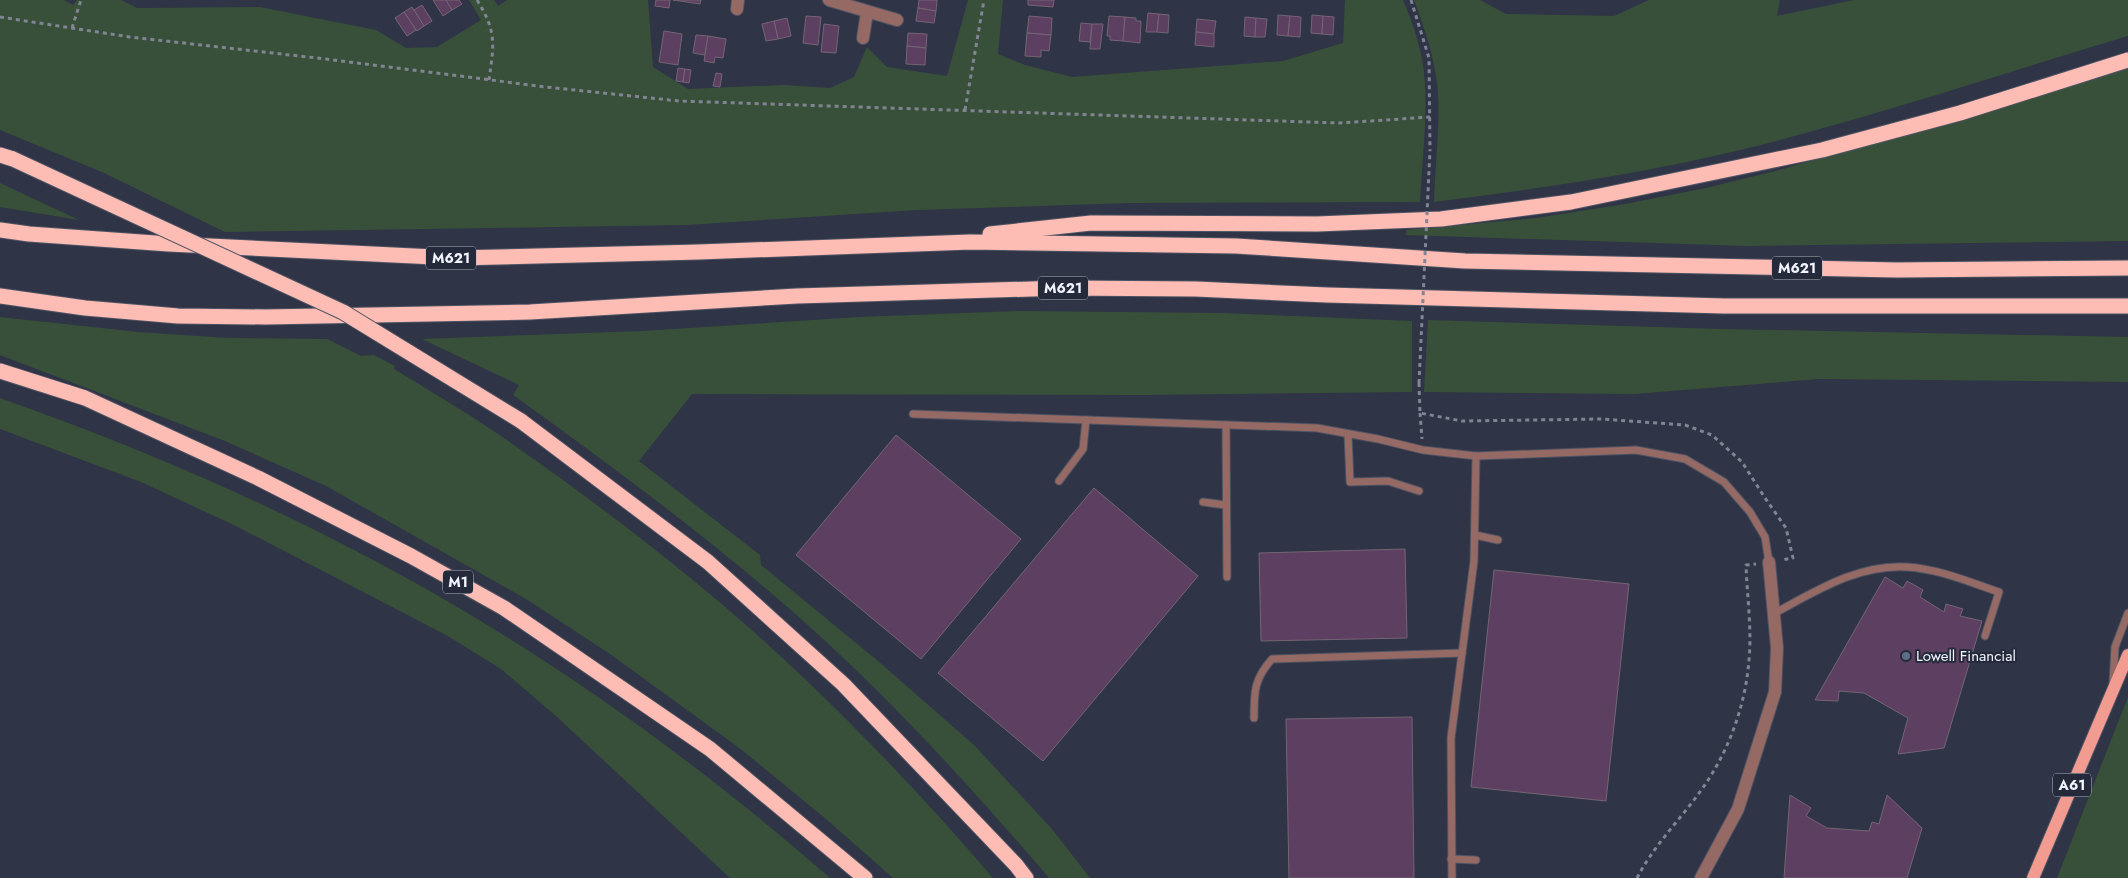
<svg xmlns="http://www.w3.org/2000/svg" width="2128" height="878" font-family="Jost,sans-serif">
<rect width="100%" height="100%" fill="#2f3446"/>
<g fill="#38503a">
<path d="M0,0H64L73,5L77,0H121L137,8L260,7L376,30L406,48L437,47L481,20L469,0H494L498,6L507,0H648L653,67L688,89L785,85L830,88L854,77L867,47L887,67L947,76L968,0H1003L998,54L1025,65L1072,77L1283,61L1343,43L1345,0H1403C1411,19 1418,38 1422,59C1430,100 1422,159 1420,202L1130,203L917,210L687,225L225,232L102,172L0,130Z"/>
<path d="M1414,0H1480L1506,14L1614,16L1649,0H1780L1777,16L1854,0H2128V36C1997,75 1868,119 1736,151C1636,175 1535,189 1434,202C1435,168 1440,127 1438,93C1436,61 1425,30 1414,0Z"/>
<path d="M2128,65V241L1746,246L1406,235V230L1536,218L1625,204L1706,188L1783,169Z"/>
<path d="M0,183L79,220L0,207Z"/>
<path d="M1018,311L1222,313L1412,321V392L1144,395L692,394L639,461L760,555L761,565L878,661L974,745L1052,829L1090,878H1049C971,787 890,698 800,618C709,538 612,466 513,395L519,385L422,339L642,331L859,317Z"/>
<path d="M0,317L138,332L228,338L327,339L361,356L374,355L395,366L394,369C435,394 478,419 518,448C619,519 719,596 808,682C873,744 935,810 993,878H893L826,819L742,750L610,654L526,599L326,486L225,441L0,355Z"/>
<path d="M1428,320L1721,329L2128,337V382L1819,379L1634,394L1424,392Z"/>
<path d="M0,398C122,441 241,491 356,551C526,639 686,752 830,878H730L557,717L501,669L446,635L236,526L141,482L0,429Z"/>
<path d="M2128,697V878H2057Z"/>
</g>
<g fill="#5d3f61" stroke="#746575">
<path d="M433,0H446L452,10L443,16Z"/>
<path d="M446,0H459L462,4L452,10Z"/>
<path d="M656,0H670L669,8L655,6Z"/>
<path d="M673,0H701L700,4Z"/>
<path d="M919,0H937L936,11L918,8Z"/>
<path d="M1028,0H1054L1053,7L1028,5Z"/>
<path d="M422,5L432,21L424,26L414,10Z"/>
<path d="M412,7L424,26L417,31L404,12Z"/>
<path d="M918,8L936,11L934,23L916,21Z"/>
<path d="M404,12L416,30L407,36L395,18Z"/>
<path d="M1148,13L1159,14L1157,32H1146Z"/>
<path d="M1159,14L1169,15L1168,33L1157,32Z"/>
<path d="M1278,15L1290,16L1288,36L1277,35Z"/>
<path d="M1312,15L1323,16L1322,34L1311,33Z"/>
<path d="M806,16L821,17L818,45L803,43Z"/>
<path d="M1029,16L1052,18L1051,35L1027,33Z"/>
<path d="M1109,16L1125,17L1123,41L1110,40V36H1107Z"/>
<path d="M1290,16L1301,17L1300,37L1288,36Z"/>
<path d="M1323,16L1334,17L1333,35L1322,34Z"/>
<path d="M1125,17L1136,18V21H1141L1140,43L1123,41Z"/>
<path d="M1245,17L1256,18L1255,37L1244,36Z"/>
<path d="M787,18L791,36L778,39L774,21Z"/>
<path d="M1256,18L1267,19L1265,37H1255Z"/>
<path d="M1197,19L1216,21L1214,34L1196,32Z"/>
<path d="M774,21L778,39L766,41L762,24Z"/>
<path d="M1081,23L1092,24L1090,42L1079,41Z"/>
<path d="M824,24L839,26L836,53L821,52Z"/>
<path d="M1092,24H1103L1100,49H1090Z"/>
<path d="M664,31L682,34L678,65L659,62Z"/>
<path d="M1196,32L1214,34V47L1195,45Z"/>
<path d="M908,33L927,34L926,48L907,46Z"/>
<path d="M1027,33L1051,35L1049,51L1041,50V57L1025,56Z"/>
<path d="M696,35L708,36L705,55L693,53Z"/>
<path d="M708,36L726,39L723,58L715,57L714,63L704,61Z"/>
<path d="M907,46L926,48L925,65L906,64Z"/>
<path d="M678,68L685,69L683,82L676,81Z"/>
<path d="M685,69L691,70L689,83L683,82Z"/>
<path d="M716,73L722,74L720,87L713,86Z"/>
<path d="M896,435L1021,539L921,659L796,555Z"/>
<path d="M1094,488L1198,576L1043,761L938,673Z"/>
<path d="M1405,549L1407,638L1261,641L1259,553Z"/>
<path d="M1494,570L1629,584L1606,801L1471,787Z"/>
<path d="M1885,577L1903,588L1907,581L1923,590L1920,597L1944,612L1946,604L1963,609L1960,616L1982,621L1944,748L1898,754L1908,718L1864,693L1839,691L1838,701L1815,700Z"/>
<path d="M1412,717L1414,878H1289L1286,719Z"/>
<path d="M1790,795L1811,808L1806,816L1827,828L1869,831L1872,822L1879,824L1887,795L1922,828L1907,878H1784Z"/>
</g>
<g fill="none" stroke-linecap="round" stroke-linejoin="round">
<defs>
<g id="service">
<path d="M913,414L1317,428L1378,439L1423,450L1476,456L1636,450L1685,459L1724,482L1750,512L1765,537L1769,562"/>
<path d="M1226,425L1227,577"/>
<path d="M1348,434L1350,482L1388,481L1419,491"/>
<path d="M1059,481L1083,449L1086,420"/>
<path d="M1203,502L1225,505"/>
<path d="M1475,535L1498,540"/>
<path d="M1775,613C1816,591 1858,564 1907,567C1939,569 1969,582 1999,592L1985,636"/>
<path d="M2113,683L2115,647L2128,613"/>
<path d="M1254,718C1254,692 1254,679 1272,659L1462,653"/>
<path d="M1451,859L1476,860"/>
<path d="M1452,878L1451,738L1474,561L1476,456"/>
</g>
<g id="minor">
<path d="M829,0L897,20"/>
<path d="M737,9L738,0"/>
<path d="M863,38L867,12"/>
<path d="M1701,878L1738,809L1775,692L1777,648L1769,562"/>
</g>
<path id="primary" d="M2033,878L2128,655"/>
<g id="motorway">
<path d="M0,155L13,159"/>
<path d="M0,230L29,234L169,244L455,258L699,252L970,242L1236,246L1465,261L1897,270L2128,268"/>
<path d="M990,234L1091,223L1317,224L1441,219L1571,202L1822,150L1960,113L2128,60"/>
<path d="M0,296L85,308L178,316L265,317L530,312L797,296L1063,288L1196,289L1327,295L1724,306H2128"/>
<path d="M0,371L85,398L258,478L411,556L504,608L710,749L865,878"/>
<path d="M521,421L708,562L843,684L1016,865L1026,878"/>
</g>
</defs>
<use href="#service" stroke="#4e5363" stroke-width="9"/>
<use href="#minor" stroke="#4e5363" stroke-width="14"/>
<use href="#primary" stroke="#4e5363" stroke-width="14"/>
<use href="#motorway" stroke="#4e5363" stroke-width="17"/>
<g stroke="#808493" stroke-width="3" stroke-dasharray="4 4" stroke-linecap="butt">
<path d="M477,0C497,32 494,44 489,80"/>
<path d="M1411,0L1429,58L1430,150"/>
<path d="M0,17L130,37L326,59L546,87L679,101L1339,123L1431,117"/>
<path d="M72,28L81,0"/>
<path d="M965,110L984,0"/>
<path d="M1419,383L1420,413L1462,421L1601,419L1685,425L1712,435L1742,462L1765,498L1786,528L1793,558L1782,560"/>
<path d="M1420,413L1422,439"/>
<path d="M1637,878C1657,839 1691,810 1713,772C1733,739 1746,699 1749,660C1752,629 1747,596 1746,565L1756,564"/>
</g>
<use href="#service" stroke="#956964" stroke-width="7"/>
<use href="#minor" stroke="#956964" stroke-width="12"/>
<use href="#primary" stroke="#f29b90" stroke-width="12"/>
<use href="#motorway" stroke="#fdbcb4" stroke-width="15"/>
<defs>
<path id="motorway-bridge" d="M13,159L343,312L521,421"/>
</defs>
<use href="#motorway-bridge" stroke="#4e5363" stroke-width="17" stroke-linecap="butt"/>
<path stroke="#808493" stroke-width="3" stroke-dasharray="4 4" stroke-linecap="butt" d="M1419,383L1430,150"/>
<use href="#motorway-bridge" stroke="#fdbcb4" stroke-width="15"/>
</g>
<circle fill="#5c6f8a" stroke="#252a3b" stroke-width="2" cx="1906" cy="656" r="5"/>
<g text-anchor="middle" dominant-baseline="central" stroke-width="4" stroke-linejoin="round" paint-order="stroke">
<g fill="#252a3b" stroke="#b4b7c4" stroke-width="1">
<rect x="426" y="246.5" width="50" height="23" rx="4"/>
<rect x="1772" y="256.5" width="50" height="23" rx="4"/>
<rect x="1038" y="276.5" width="50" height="23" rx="4"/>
<rect x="443" y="570.5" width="30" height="23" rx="4"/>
<rect x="2053" y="773.5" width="38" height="23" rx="4"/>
</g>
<g font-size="14" font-weight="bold" fill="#f1f4fe">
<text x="451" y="258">M621</text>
<text x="1797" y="268">M621</text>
<text x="1063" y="288">M621</text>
<text x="458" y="582">M1</text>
<text x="2072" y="785">A61</text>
</g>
<g font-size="15" fill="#f1f4fe" stroke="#252a3b" text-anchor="start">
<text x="1916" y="656">Lowell Financial</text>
</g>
</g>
</svg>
